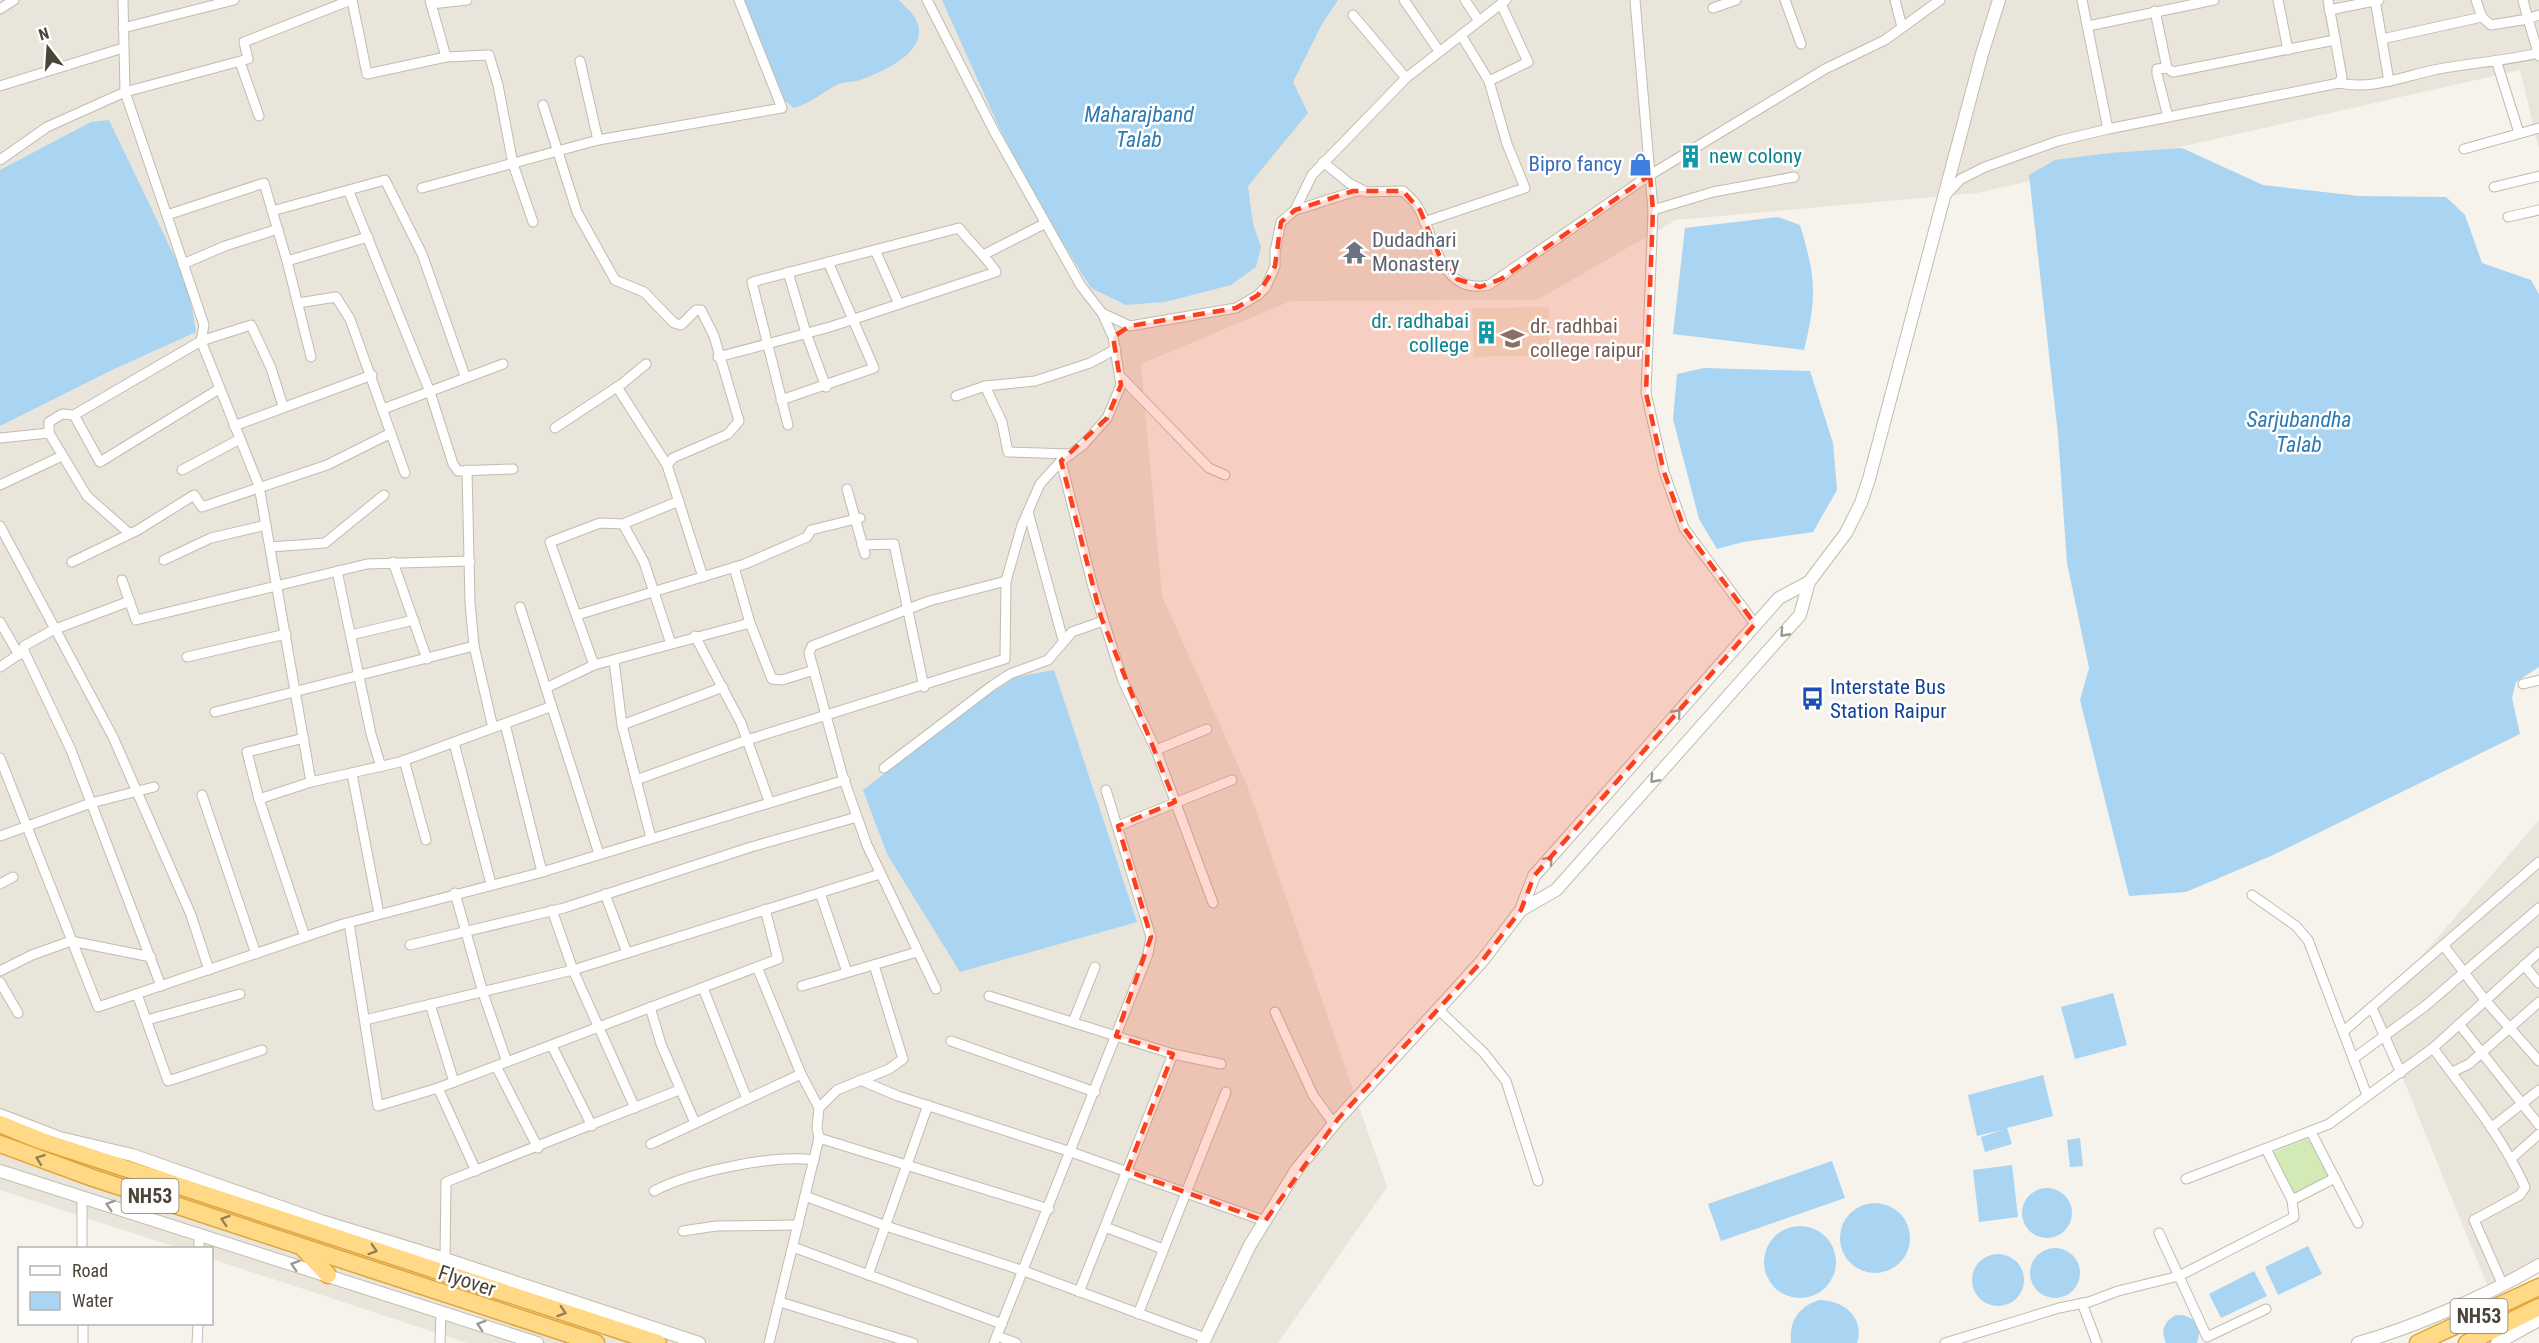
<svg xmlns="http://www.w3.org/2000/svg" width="2539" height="1343" font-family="'Roboto Condensed',sans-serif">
<rect width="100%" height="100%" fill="#f6f3ec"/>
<g fill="#eae5da">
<path d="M0,0H2539V149L2520,70L1977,193L1676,220L1537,300L1291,301L1141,364L1162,596L1247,785L1387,1187L1278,1343H467L212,1259V1248H179L0,1190Z"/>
<path d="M2539,820V1259L2490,1292L2375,1010Z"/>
</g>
<path fill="#efe8d6" d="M1549,307L1550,355L1474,357L1472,308Z"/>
<path fill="#d2eab5" d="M2306,1139L2313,1141L2328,1172L2327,1179L2293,1193L2272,1153Z"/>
<g fill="#a9d4f2">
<path d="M740,0H899C904,6 911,11 915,18C934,51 881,73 857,81C851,82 844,82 839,84C822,92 812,103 794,108L775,93L755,54L762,42Z"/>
<path d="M942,0H1338L1322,24L1293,82L1308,113L1248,186L1253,224L1261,247L1256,267L1231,285L1165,302L1126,305L1091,288L1035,198L998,125Z"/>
<path d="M109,120L188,285L196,332L112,370L0,426V170L91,122Z"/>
<path d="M2182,148L2263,185L2359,196L2446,197L2465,215L2482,263L2531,280L2539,294V667L2516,682L2512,698L2520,734L2271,856L2186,892L2129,896L2080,700L2089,668L2067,563L2058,435L2029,175L2055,160L2110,153Z"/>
<path d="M1778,217L1800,225C1816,277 1817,297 1804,350L1673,334L1685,228Z"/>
<path d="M1704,368L1810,371L1833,443L1837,490L1813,532L1743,542L1717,549L1699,519L1673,419L1677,374Z"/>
<path d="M1054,670L1137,922L960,972L887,854L863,790L973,705L1016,677Z"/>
<path d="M2113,993L2127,1045L2075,1059L2061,1007Z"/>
<path d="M2043,1075L2053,1116L2007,1128L2012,1144L1985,1152L1981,1137L2005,1129L1977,1136L1968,1095Z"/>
<path d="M2080,1138L2083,1166L2070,1167L2067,1140Z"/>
<path d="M1832,1161L1845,1198L1721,1241L1708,1204Z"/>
<path d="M2012,1165L2018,1217L1979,1222L1973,1170Z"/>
<circle cx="2047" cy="1213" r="25"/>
<circle cx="1875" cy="1238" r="35"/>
<circle cx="1800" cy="1262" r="36"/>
<path d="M2308,1246L2322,1274L2278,1295L2265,1267Z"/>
<circle cx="2055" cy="1273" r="25"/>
<circle cx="1998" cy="1280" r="26"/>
<path d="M2254,1271L2267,1296L2221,1318L2209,1294Z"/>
<path d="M1819,1300C1843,1300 1865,1317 1857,1343H1791C1789,1321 1798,1307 1819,1300Z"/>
<path d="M2176,1315C2189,1314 2194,1319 2200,1330L2197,1343H2166C2160,1331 2164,1321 2176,1315Z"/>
</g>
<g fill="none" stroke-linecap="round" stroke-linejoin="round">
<defs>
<g id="minor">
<path d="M352,0L367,74L446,57L489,55L498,85L513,164L533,222"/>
<path d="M430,0L446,57"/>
<path d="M927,0L994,131L1081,286L1102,313L1130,326L1236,308L1258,295L1266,287L1275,266V251L1281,222L1295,210L1312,175L1406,78L1506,0"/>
<path d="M1404,0L1439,51"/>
<path d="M1465,0L1479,21"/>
<path d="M1635,0L1653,210L1646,393L1664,472L1684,528L1755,624"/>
<path d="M1785,0L1801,44"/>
<path d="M1895,0L1902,27"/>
<path d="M2082,0L2108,129"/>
<path d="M2278,0L2288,50"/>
<path d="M2328,0L2342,77L2339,83"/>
<path d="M2375,0L2389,81"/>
<path d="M2476,0L2482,17L2491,25L2528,19L2539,56"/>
<path d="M2523,0L2528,19L2539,15"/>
<path d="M431,4L467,0"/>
<path d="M1713,8L1736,0"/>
<path d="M0,9L14,0"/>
<path d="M2329,10L2379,0"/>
<path d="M2155,11L2167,68L2173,72L2335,40"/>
<path d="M1353,15L1406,78"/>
<path d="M2088,26L2214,0"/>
<path d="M123,28L234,0"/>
<path d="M2382,39L2482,17"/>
<path d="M2496,60L2519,133"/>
<path d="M580,61L598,140L782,108L739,0"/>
<path d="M240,62L259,116"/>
<path d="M2167,68L2157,69V74L2168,117"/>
<path d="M1489,81L1528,62L1501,4"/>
<path d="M0,86L123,48"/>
<path d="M543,105L577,212L615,280L644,292L674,323L681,325L696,310H701L714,336L739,421L728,434L673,458L667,465L703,577"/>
<path d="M2464,149L2539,128"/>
<path d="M0,160L47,127L125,92L248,59L244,42L351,0"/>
<path d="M1323,162L1349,183L1366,192L1403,191C1409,197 1415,201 1419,209C1435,237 1440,296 1489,285L1650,175L1825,69L1885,40L1940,0"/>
<path d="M2494,187L2539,176"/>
<path d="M422,188L598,140"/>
<path d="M349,192L430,392L453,464L458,471L513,469"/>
<path d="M1945,196L1961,179L1985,167L2058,141L2108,129L2339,83C2371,90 2402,77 2434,70C2469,63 2505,61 2539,53"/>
<path d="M1295,210C1310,207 1352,190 1361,191"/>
<path d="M1653,210L1713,192L1794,177"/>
<path d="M272,211L385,180L422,254L465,376"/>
<path d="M167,215L264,183L287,261L311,357"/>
<path d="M2508,217L2539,210"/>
<path d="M1424,222L1525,188L1507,144L1489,81L1461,35"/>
<path d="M875,250L899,304"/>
<path d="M985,254L1044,224"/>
<path d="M287,261L368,237"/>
<path d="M183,264L225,246L278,229"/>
<path d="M788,272L806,333L826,387"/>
<path d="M298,303L336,297L350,319L405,473"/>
<path d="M718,357C756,347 794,337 833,326L996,272C985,255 971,244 959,228L752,282L788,425"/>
<path d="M1121,377L1209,468L1225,475"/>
<path d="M985,386L1002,422L1008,452L1071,454"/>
<path d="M617,387L667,465"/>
<path d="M956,396L985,386L1035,381L1090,363L1116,349"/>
<path d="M781,400L874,368L828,262"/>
<path d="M283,406L271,368L251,325L201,341L259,486L311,782L400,762L550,707"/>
<path d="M383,409L503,364"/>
<path d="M74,415L100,462L219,389"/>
<path d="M234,426L372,375"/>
<path d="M555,428L623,383L646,364"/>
<path d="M49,433L87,496L130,534"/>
<path d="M0,438L49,433V422L62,414L74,415L201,341L204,325L125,92L123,0"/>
<path d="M1061,461L1093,587L1123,681L1156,750L1213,903"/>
<path d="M182,470L240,439"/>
<path d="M467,470L470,603L474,646"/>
<path d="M0,485L62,456"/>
<path d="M847,489L865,554"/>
<path d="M1028,512L1063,640"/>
<path d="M623,524L644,562L671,644"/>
<path d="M0,526L113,737L191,915L209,970"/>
<path d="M862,545L894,544L924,687"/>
<path d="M270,547L325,543L384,495"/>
<path d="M164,560L211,538L266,525"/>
<path d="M72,562L138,530L194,495L202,507L327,465L391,433"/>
<path d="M393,562L427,659"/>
<path d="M734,567L750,623L772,679L782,680L814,670"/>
<path d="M337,571L371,734L381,767"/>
<path d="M122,580L136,620L367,564L470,561"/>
<path d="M520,607L599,854"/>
<path d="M577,615L745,564L807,537L811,530L860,518"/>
<path d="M0,622L19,655"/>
<path d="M351,635L414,620"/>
<path d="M695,636L741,723L769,801"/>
<path d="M24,651L71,750L161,986"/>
<path d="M187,657L286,634"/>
<path d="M614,661L622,725L651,838"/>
<path d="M594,665L550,542L600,523L623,524L679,501"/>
<path d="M0,667L24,651V646L53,630L130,601"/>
<path d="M2523,684L2539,680"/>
<path d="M546,688L594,665L750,623"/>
<path d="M215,712L474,646L493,728"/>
<path d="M505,724L542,872"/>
<path d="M622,725L723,687"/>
<path d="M304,738L247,752L259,799L305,937"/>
<path d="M454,743L491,884"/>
<path d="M1156,750L1207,729"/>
<path d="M0,758L98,1007L343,924L539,873L845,780"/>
<path d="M404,760L426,840"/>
<path d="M884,768L993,685L1010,674L1048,660L1072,632L1103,621"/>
<path d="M352,774L379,914"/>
<path d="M636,780L747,740L1005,659L1006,581L1022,525L1040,484L1061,461L1083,445L1107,418L1121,385L1113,337L1102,313"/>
<path d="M202,795L256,954"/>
<path d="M259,799L311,782"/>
<path d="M1118,826L1232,780"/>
<path d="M0,836L91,803L154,787"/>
<path d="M0,884L13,877"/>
<path d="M455,893L483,993L507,1062"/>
<path d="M820,893L847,972"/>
<path d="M605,894L627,953"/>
<path d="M2252,895L2296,926L2308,940L2367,1095"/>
<path d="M552,910L573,970L635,1108"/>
<path d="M349,923L378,1106L438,1088L778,959L765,909"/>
<path d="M410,945L564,908L751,847L857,817"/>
<path d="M2444,946L2485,1000L2539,1061"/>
<path d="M2524,965L2539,983"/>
<path d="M757,967L801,1074L819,1108"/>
<path d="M0,971L32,955L71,941L151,957"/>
<path d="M0,982L18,1013"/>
<path d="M802,986L917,952"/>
<path d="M703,988L747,1099"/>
<path d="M936,989L867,845L842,774L809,653L812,646L929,601L1006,581"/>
<path d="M137,994L168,1081L262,1050"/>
<path d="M989,996L1173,1054L1221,1064"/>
<path d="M430,1004L454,1082"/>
<path d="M650,1007L661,1044L695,1123"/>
<path d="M2372,1008L2401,1073"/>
<path d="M1439,1010L1484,1053L1506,1081L1538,1181"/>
<path d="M1275,1012L1313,1095L1334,1124"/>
<path d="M147,1020L240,994"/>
<path d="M365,1020L573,970L880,874"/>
<path d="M1073,1022L1095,967"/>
<path d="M2459,1024L2539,1125"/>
<path d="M2344,1031L2539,862"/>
<path d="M951,1041L1095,1092"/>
<path d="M552,1046L592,1126"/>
<path d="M2433,1048C2466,1093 2502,1136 2525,1187L2520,1195L2474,1220L2502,1283"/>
<path d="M2354,1058L2424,1007L2539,908"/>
<path d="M496,1066L538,1148"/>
<path d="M2452,1072L2469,1064L2539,1002"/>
<path d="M860,1080L898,1096L1071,1152L1265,1221"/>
<path d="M438,1088L476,1171"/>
<path d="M2491,1128L2539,1090"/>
<path d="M2311,1132L2358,1223"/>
<path d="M819,1138L1049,1209"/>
<path d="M651,1144L801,1074"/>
<path d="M2512,1158L2539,1134"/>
<path d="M2186,1179L2329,1124L2433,1048L2539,952"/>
<path d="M654,1191C690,1172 774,1154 814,1160"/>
<path d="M805,1196L886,1226L1024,1271L1205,1338"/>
<path d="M82,1197V1248"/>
<path d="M2292,1200L2335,1178"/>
<path d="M1105,1227L1163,1249"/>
<path d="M683,1231L716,1226L798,1225"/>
<path d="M2159,1233L2207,1337L2266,1309"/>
<path d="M793,1247L1002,1324"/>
<path d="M199,1248V1234"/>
<path d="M445,1259L446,1182L679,1090"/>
<path d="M868,1275L928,1105"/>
<path d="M1079,1292L1173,1054"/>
<path d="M780,1302L913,1343"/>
<path d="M2082,1303L2097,1343"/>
<path d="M1138,1314L1226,1092"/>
<path d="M83,1324V1343"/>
<path d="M997,1336L1016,1343"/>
<path d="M197,1343L198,1324"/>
<path d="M440,1343L441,1312"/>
<path d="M769,1343L819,1138L817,1128L819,1108L837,1090L889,1069L903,1059L874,965"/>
<path d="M994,1343L1148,954L1151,937L1106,790"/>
<path d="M1945,1343L2059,1308L2089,1302L2118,1291L2179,1276L2294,1217L2292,1200L2266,1149"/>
</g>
<g id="tertiary">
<path d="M1521,910L1556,890L1800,615L1809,582L1846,533L1861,503L1869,479L1982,54L1999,0"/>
<path d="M0,1115L60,1138L132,1155L321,1221L445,1259L699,1343"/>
<path d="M0,1171L537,1343"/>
<path d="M1203,1343L1250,1245L1297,1169L1338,1119L1482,961L1521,910L1534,876L1779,598L1809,582"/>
<path d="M2358,1343C2415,1327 2488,1295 2539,1265"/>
<path d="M2497,1343L2539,1320"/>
</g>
<g id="trunk">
<path d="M0,1124L39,1140L658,1343"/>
<path d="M0,1144L93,1178L596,1343"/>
<path d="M303,1248L328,1275"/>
<path d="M2418,1343L2539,1287"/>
<path d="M2467,1343L2539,1307"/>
</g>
</defs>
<use href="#minor" stroke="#c2bbae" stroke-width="11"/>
<use href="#tertiary" stroke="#c2bbae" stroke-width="14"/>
<use href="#trunk" stroke="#e0a43c" stroke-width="19"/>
<use href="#minor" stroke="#fff" stroke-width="9"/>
<use href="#tertiary" stroke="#fff" stroke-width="12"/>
<use href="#trunk" stroke="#ffd985" stroke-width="16"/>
</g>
<defs><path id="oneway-chevron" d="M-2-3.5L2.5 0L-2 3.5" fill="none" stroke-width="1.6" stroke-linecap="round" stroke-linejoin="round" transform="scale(1.5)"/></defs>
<g stroke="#9c9892">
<use href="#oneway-chevron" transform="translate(1784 633) rotate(132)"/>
<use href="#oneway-chevron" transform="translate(1677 713) rotate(-49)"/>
<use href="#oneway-chevron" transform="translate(1654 779) rotate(132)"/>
<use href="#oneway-chevron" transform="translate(1549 860) rotate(-49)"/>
<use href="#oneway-chevron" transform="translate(110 1205) rotate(-163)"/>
<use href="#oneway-chevron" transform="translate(295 1265) rotate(-162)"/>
<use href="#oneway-chevron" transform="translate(481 1325) rotate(-162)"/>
</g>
<g stroke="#938057">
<use href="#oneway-chevron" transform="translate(40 1159) rotate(-160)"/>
<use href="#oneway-chevron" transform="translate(225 1220) rotate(-162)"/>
<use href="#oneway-chevron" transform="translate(373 1250) rotate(18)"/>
<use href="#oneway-chevron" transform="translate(562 1312) rotate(18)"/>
</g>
<path fill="#fc3f1d" fill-opacity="0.2" stroke="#fc3f1d" stroke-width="4.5" stroke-dasharray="12 8" stroke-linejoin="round" d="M1650,175L1653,210L1646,393L1664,472L1684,528L1755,624L1534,876L1521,910L1482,961L1338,1119L1265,1221L1127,1171L1173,1054L1116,1036L1151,937L1118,826L1175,802L1101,617L1061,461L1107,418L1121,385L1113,337L1130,326L1236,308L1258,295L1275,266L1281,222L1295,210L1353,191H1403L1420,210L1443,264L1457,279L1480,287L1501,279Z"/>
<defs>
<symbol id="building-bare" viewBox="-9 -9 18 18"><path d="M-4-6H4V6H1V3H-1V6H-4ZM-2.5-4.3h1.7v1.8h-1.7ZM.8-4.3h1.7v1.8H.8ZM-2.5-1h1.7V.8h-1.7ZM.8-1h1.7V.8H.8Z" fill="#0f9aa8" stroke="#fff" stroke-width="2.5" paint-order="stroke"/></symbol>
<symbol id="shop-bare" viewBox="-9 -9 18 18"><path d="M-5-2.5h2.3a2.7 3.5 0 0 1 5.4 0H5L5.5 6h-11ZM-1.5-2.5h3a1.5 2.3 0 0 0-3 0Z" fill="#3f7fe0" stroke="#fff" stroke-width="2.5" paint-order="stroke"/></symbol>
<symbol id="temple-bare" viewBox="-9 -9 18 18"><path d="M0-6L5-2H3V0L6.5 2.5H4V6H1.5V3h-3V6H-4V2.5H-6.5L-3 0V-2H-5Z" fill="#6b7280" stroke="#fff" stroke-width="2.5" paint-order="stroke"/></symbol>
<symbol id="university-bare" viewBox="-9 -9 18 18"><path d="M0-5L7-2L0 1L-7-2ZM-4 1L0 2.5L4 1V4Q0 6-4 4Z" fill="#8d6e63" stroke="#fff" stroke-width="2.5" paint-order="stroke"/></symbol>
<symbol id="bus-bare" viewBox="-9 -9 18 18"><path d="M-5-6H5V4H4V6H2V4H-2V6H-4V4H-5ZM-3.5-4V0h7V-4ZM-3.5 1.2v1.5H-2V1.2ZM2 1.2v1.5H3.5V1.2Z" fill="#1a4fb4" stroke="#fff" stroke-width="2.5" paint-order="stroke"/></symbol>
</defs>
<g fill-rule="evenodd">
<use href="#building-bare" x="1674" y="140" width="33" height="33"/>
<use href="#shop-bare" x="1624" y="148" width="33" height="33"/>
<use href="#temple-bare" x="1338" y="236" width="33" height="33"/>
<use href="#building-bare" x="1470" y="316" width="33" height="33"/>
<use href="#university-bare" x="1496" y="322" width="33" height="33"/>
<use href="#bus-bare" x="1796" y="682" width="33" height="33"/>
</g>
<g text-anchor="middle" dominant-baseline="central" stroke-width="5" stroke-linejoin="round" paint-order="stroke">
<g fill="#fff" stroke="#817c74" stroke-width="1.5">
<rect x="121.5" y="1179" width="57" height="34" rx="4.5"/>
<rect x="2450.5" y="1299" width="57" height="34" rx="4.5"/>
</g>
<g font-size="20" font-weight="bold" fill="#4b4439">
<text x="150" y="1196">NH53</text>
<text x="2479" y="1316">NH53</text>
</g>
<g font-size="21" fill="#0d838f" stroke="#fff" text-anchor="start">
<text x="1709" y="156">new colony</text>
<text x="1469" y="321" text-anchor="end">dr. radhabai<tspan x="1469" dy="24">college</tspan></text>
</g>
<g font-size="21" fill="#366cbe" stroke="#fff" text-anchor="end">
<text x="1622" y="164">Bipro fancy</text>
</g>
<g font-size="21" fill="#5b616d" stroke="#fff" text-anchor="start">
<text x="1372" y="240">Dudadhari<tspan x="1372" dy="24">Monastery</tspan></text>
</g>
<g font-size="21" fill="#785e54" stroke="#fff" text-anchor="start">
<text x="1530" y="326">dr. radhbai<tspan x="1530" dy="24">college raipur</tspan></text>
</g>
<g font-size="21" fill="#164399" stroke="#fff" text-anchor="start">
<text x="1830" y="687">Interstate Bus<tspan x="1830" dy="24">Station Raipur</tspan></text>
</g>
<g font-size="21" fill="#4b4439" stroke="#fff">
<text transform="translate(467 1281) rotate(18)">Flyover</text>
</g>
<g font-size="22" font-style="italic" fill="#2e7ab2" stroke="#fff">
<text x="1139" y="114">Maharajband<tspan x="1139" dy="25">Talab</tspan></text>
<text x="2299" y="419">Sarjubandha<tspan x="2299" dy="25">Talab</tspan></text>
</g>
</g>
<rect x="18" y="1247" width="195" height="78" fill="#ffffff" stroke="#b7b4b0" stroke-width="1.5"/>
<rect x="30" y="1266" width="30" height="9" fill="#ffffff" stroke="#b7b4b0" stroke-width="1.5"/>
<text x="72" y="1277" font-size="18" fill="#4b4439">Road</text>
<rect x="30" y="1292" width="30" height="18" fill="#a9d4f2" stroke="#b7b4b0" stroke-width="1.5"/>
<text x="72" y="1307" font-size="18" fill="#4b4439">Water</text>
<g transform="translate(48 48) rotate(343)" stroke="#ffffff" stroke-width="4.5" paint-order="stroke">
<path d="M0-4.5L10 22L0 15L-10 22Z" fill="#4b4439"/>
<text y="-9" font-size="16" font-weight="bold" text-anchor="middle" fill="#4b4439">N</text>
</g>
</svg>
